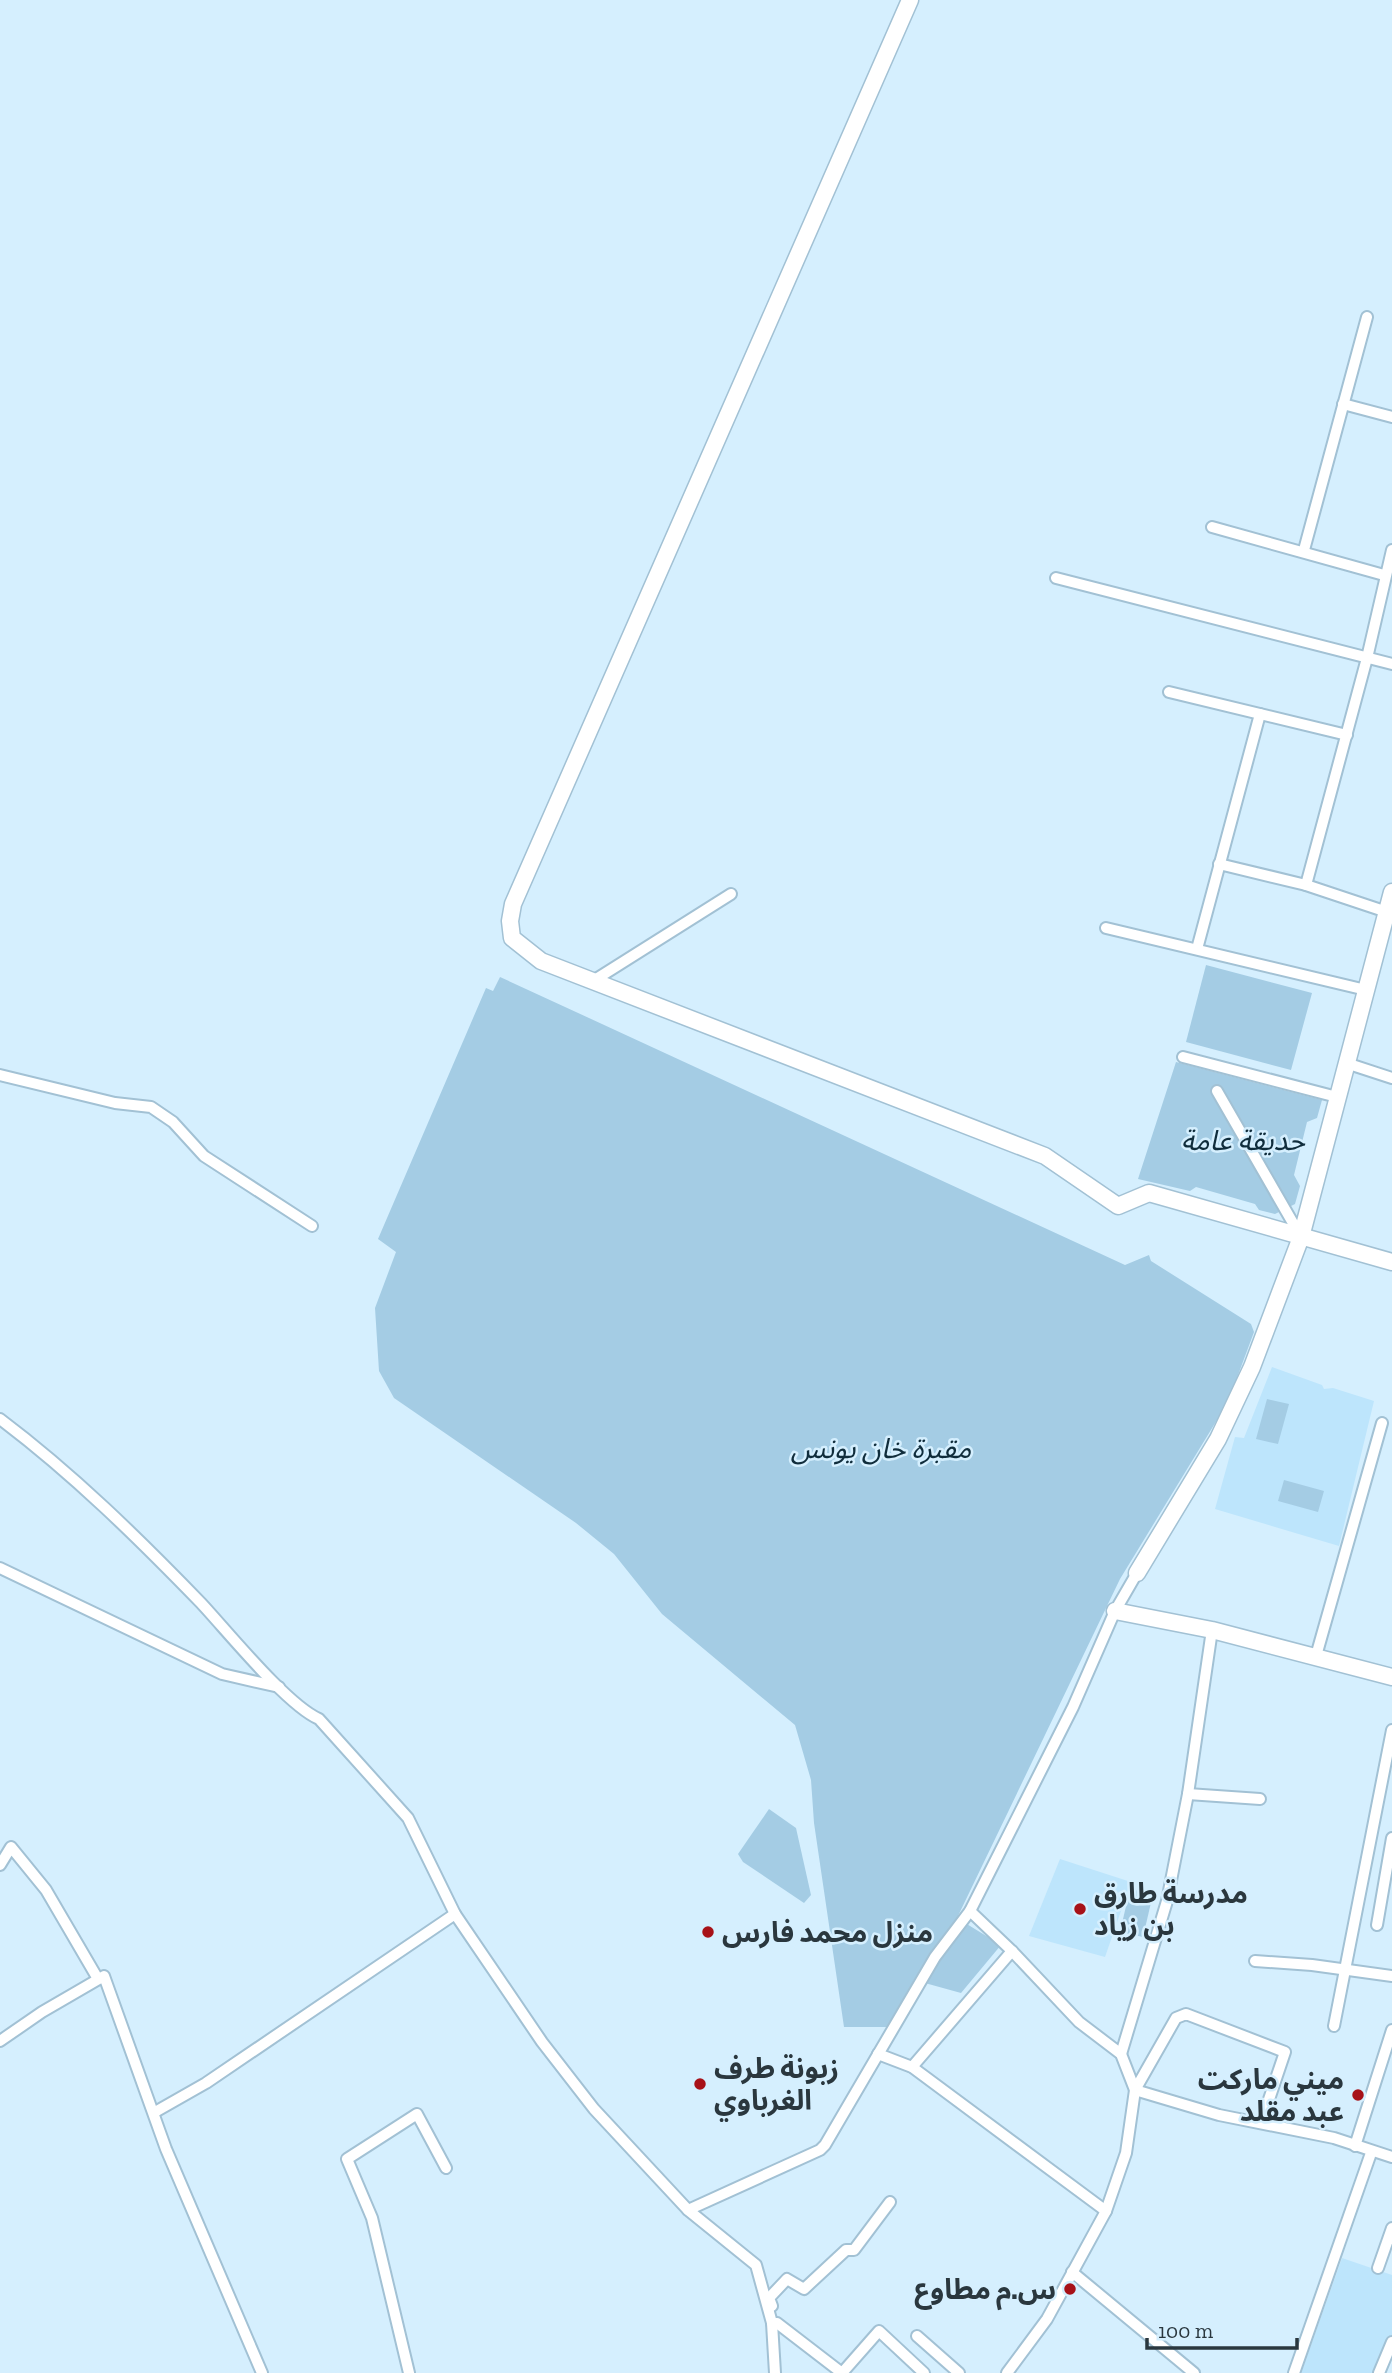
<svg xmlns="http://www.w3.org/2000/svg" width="1392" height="2373" font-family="'Zilla Slab','Noto Sans Arabic',serif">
<rect width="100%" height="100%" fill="#d5effe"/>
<g fill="#bde5fc">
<path d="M1272,1367L1322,1385L1324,1389L1333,1388L1374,1401L1339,1546L1215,1509L1235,1437L1244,1438Z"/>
<path d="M1060,1859L1131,1882L1105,1957L1029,1936Z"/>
<path d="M1342,2258L1392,2275V2335L1376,2373H1301Z"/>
</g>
<g fill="#a4cce4">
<path d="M1206,965L1312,993L1291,1070L1186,1042Z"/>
<path d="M500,977L1125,1265L1149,1255L1151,1261L1251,1324L1254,1332L1228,1402L1120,1579L957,1918L1001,1945L961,1993L914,1980L887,2027H844L814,1823L811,1780L795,1725L662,1614L614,1554L576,1523L394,1398L379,1371L375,1308L396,1252L378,1239L486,988L493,991Z"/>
<path d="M1176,1062L1322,1100L1317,1118L1307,1122L1294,1175L1300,1186L1295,1204L1275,1214L1259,1210L1255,1204L1196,1187L1190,1191L1138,1179Z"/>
<path d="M1267,1399L1289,1404L1278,1444L1256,1439Z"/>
<path d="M1284,1480L1324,1491L1318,1512L1278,1501Z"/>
<path d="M769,1809L796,1828L811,1895L804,1903L743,1862L738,1854Z"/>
<path d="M1130,1889L1153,1894L1143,1937L1120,1932Z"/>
</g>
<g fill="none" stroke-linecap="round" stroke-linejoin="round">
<defs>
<g id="street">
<path d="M1343,404L1392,417"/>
<path d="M1212,527L1384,575"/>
<path d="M1304,550L1367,317"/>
<path d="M1056,578L1392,664"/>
<path d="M1169,692L1347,735"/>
<path d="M1219,864L1306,885L1387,912"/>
<path d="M1306,885L1367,658L1392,550"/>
<path d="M1106,928L1366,990"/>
<path d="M1197,949L1260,714"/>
<path d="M593,981L731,894"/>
<path d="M1183,1057L1337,1097"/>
<path d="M1346,1063L1392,1078"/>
<path d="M0,1075L115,1103L151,1107L173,1122L204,1156L312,1226"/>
<path d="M1217,1091L1301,1237"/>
<path d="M0,1419C73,1474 138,1538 201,1603C228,1632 287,1705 319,1719L408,1818L455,1914L542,2042L594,2109L688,2210L756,2265L772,2323L775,2373"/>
<path d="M0,1568L222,1674L279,1687"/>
<path d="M1316,1656L1382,1423"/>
<path d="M1188,1794L1260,1799"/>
<path d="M0,1865L11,1847L46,1890L98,1979"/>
<path d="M970,1911L1012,1951L1079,2022L1121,2054L1135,2090L1219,2115L1334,2138L1392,2157"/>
<path d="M1377,1925L1392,1838"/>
<path d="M1255,1961L1312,1965L1392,1976"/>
<path d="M1334,2026L1392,1730"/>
<path d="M0,2041L42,2012L104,1976L166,2149L262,2373"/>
<path d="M878,2054L912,2067L1106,2211"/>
<path d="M1121,2054L1167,1901L1188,1794L1212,1630"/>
<path d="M912,2067L1012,1951"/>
<path d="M155,2112L206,2083L455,1914"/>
<path d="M1355,2146L1392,2030"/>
<path d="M688,2210L820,2150L825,2145L935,1957L970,1911L1073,1707L1115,1611L1137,1573"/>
<path d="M1378,2268L1392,2228"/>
<path d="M1072,2272L1194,2373"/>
<path d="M772,2306L769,2298L787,2279L804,2289L846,2250H854L890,2202"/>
<path d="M772,2323H777L842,2373L879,2331L924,2373"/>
<path d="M917,2336L959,2373"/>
<path d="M409,2373L372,2218L347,2159L417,2114L446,2168"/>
<path d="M1007,2373L1047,2319L1106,2211L1126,2153L1135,2090L1176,2018L1186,2014L1285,2052L1261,2123"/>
<path d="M1294,2373L1371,2153"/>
<path d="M1379,2373L1392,2342"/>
</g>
<g id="secondary">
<path d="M910,0L513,904L510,921L512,938L541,961L1045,1156L1118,1206L1149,1193L1392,1262"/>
<path d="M1137,1573L1218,1439L1252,1367L1301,1237L1392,892"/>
<path d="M1115,1611L1212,1630L1392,1677"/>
</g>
</defs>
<use href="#street" stroke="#a2c1d4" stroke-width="14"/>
<use href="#secondary" stroke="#a2c1d4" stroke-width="19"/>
<use href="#street" stroke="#fff" stroke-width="10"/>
<use href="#secondary" stroke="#fff" stroke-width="16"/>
</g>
<g fill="#a71118" stroke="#d5effe" stroke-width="2.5">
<circle cx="1080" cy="1909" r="7"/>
<circle cx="708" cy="1932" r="7"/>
<circle cx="700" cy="2084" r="7"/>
<circle cx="1358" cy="2095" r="7"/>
<circle cx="1070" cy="2289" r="7"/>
</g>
<g text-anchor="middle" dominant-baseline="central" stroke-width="5" stroke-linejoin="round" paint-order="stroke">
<g font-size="28" font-style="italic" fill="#102d3c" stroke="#d5effe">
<text x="1243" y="1140">حديقة عامة</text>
<text x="881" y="1448">مقبرة خان يونس</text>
</g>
<g font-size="28" font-weight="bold" fill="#2a373e" stroke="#d5effe" text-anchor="start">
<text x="1094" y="1893">مدرسة طارق<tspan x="1094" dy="32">بن زياد</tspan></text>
<text x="722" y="1932">منزل محمد فارس</text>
<text x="714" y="2068">زبونة طرف<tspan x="714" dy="32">الغرباوي</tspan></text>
<text x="1344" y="2079" text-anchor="end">ميني ماركت<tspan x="1344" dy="32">عبد مقلد</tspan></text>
<text x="1056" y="2289" text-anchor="end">س.م مطاوع</text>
</g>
</g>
<path d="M1147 2338v10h150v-10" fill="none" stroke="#2a373e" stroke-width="3.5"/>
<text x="1158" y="2338" font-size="21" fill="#2a373e" stroke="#d5effe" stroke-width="5" paint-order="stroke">100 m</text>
</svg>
